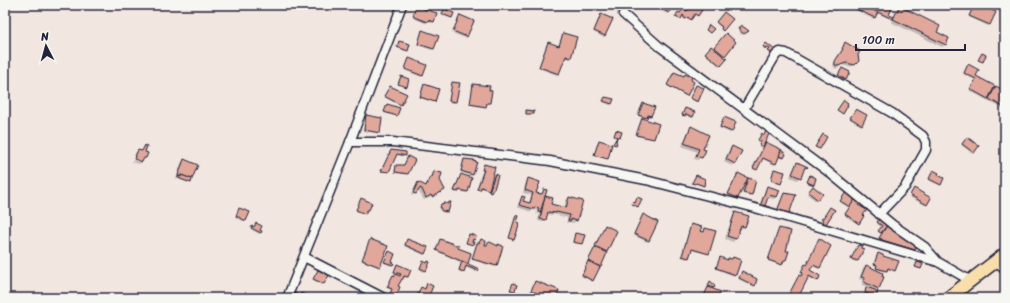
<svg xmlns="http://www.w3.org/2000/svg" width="1010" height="303" font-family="Sriracha,sans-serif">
<rect width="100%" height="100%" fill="#f2e6e0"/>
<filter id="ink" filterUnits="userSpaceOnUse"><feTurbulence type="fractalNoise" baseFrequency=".025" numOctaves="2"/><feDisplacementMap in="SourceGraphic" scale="8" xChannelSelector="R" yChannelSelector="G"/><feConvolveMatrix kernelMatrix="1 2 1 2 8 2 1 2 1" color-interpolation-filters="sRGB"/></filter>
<g filter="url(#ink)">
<g fill="#0003">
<path d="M411,5H426L424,10L433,22L432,23L427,21L425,23L413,18L416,7Z"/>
<path d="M582,5H591L587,10L581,6Z"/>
<path d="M652,5H671L667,14Z"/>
<path d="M823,5H840L835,11Z"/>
<path d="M856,5H860L867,10L875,12L878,5H883L887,15L893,18L898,7L902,5L904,6L903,9L933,23L936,20L934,24L935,33L945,44L942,47L891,22L892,20L877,13L873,19L854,9Z"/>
<path d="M974,5H978L995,12L988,26L969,17Z"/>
<path d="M690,7L698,15L697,16L693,14L689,20L686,18L685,20L682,16L679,20L675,17L678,13H687Z"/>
<path d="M444,10L451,17L450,18L441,15Z"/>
<path d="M724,14L731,19L721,31H720L722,29L716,23Z"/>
<path d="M460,16L473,21L465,38L452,33Z"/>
<path d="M600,16L604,36L603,37L593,32Z"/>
<path d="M742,27L746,30L742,35L738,31Z"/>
<path d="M422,32L433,48L432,50L417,45Z"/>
<path d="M563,34L576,38L570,58L569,59L564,57L558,74L557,75L538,68L547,44L548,43L558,47Z"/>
<path d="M726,35L735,42L722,57L725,59L719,66L705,54L711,47L713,49Z"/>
<path d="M399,42L407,50L406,51L397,48Z"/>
<path d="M846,43L857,55L856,63L853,66L849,67L842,65L837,69L834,68L833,64Z"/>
<path d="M766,45L775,52L773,56L768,52L769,50L765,47L763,48Z"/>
<path d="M409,59L422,76L421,77L404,70Z"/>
<path d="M967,66L975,76L1005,92V110L970,91L975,80L963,74Z"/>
<path d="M841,70L845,79L844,80L837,77Z"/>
<path d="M673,74L684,77L686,95L685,96L667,86Z"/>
<path d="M453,83L455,102L454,103L448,102Z"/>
<path d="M474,85L489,102L486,104L484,107L470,105Z"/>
<path d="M423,86L434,101L433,102L420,98Z"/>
<path d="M696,86L697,101L696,102L690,99Z"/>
<path d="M389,88L400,104L399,105L384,97Z"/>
<path d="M605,98L611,104L610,105L603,102Z"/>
<path d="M387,105L396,115L395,116L384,113Z"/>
<path d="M642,105L654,108L651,116L650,117L647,116L644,120L653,138L652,139L636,136L641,120L644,118L638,116Z"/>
<path d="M685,109L693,117L692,118L685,115L682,116Z"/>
<path d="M855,111L861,124L860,125L850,119Z"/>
<path d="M366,116L379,132L378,133L363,131Z"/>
<path d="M723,119L734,122L730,133L719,128Z"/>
<path d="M692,127L702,149L704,150L698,160L694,159L697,152L682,146L689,129Z"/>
<path d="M761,136L764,142L781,151L784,154L782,159L778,157L774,165L761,158L755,170L753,169L763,148L759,146L761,143L758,142Z"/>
<path d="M967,138L978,146L972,153L961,145Z"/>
<path d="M599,141L607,158L606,159L594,156Z"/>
<path d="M145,146L144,153L145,158L141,162V161L134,158L135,153L138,151L141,152Z"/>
<path d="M732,147L735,163L732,166L724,162L729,150Z"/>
<path d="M390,152L405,155L404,156L395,155L388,171L387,172H381Z"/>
<path d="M133,160L141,163L139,164L132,162Z"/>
<path d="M184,161L190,182L189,183L180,180L181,178L176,179L181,163Z"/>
<path d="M463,162L476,163L471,176L460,172Z"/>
<path d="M797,163L800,177L797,180L790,177L795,166Z"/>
<path d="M484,165L491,179L495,175L494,189L489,193L491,186L487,190L480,188L478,190H476Z"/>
<path d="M396,166L408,173L406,174L394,173Z"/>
<path d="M774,171L780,183L779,184L771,181Z"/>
<path d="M434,172L444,190L441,193L424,200L419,192L417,191L412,196L411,195L418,183L425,187Z"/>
<path d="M932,172L936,176L940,184L939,185L928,180Z"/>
<path d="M737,175V198L736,199L728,195Z"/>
<path d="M810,176L813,184L812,185L807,183Z"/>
<path d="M460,177L467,192L466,193L458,190L457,193L454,192Z"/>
<path d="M696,177L703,185L702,186L694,183L692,184Z"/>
<path d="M529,179L535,193L541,195L544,191V197L550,205L564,208L566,200L569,198L576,220L574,223L569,222L567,223H566L568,218L553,214L552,215L546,214L545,220L542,222L538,221L540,211L536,215L537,211L533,210L531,212L517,207L520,200L522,197V202L529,203L531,195L523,193L526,182Z"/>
<path d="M748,180L755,181L750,196L743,194Z"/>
<path d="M813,187L821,194L816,201L807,194Z"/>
<path d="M768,188L776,197L774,199L767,198L758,209L765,190Z"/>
<path d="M913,191L926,204L925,205L909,197Z"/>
<path d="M845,194L859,223L858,224L845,216L849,208L840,202Z"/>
<path d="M361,200L368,210H366L363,214L356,211Z"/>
<path d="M450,203L446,213L441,212L439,209L441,206L448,205Z"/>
<path d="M238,210L245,220L244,221L235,218Z"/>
<path d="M735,213L748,217L744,227L741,229H739L735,239L733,242L725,239L733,216Z"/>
<path d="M642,217L657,222L647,242L633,235Z"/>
<path d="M879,220L890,227L893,232L914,249L913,250L882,241V240L878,239L881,234L878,232L882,227L877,224Z"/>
<path d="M605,227L616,231L591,281L581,276Z"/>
<path d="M690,227L703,233L705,230L708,253L707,254L690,250L687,259L681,257Z"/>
<path d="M251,228L260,232L259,234L251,229Z"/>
<path d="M779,229L785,251V260H782L780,265L768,261Z"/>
<path d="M575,234L581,243L580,244L572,243Z"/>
<path d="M440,240L457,248L466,264L478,269L477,271L476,272L465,267L462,273L458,271L462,263L436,251Z"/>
<path d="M819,240L830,246L819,268L818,269L811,265L809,271L819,276L817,280L816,281L807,277L796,298H787L803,275L800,274L804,266H807L808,264L807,263Z"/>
<path d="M370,241L379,266L378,267L362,261Z"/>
<path d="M406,241L425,254L424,255L404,246Z"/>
<path d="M477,244L484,246H502L495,267L472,260Z"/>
<path d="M858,246L862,250L856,262L850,260Z"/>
<path d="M389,252L391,262L393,263L391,266L384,263Z"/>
<path d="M878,254L894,270L893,271L887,269L885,272L876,269L877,266L873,265Z"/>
<path d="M719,259L727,261L729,259L740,261L734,276L716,269Z"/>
<path d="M429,262L424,272L419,269L422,264H427Z"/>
<path d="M397,265L407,277L406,278L403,276L400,280L394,298H391L389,297L392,290L387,288L392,277L397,274L393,273Z"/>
<path d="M866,266L878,288L875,291L874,298L864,294L867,287L862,285V280L859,279L863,268Z"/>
<path d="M318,271L327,275L322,285L313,280Z"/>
<path d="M741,273L754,285L753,286L738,279Z"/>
<path d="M534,284L555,298H546L531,292Z"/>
<path d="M314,295L319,298H312Z"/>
</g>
<g fill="#e0a79a" stroke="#22223b">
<path d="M415,5H427L425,9H424L437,13L434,22L428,20L427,22L414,17L413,15L416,6Z"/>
<path d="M582,5H592L588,10Z"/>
<path d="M655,5H673L669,13Z"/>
<path d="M691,5L702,10L698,16L695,14L691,20L688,17L686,19L684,18V16L683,15L681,19L675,17L678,12L680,13L683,9L687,11Z"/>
<path d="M855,5H863L868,9V8L878,12L875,18L854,8Z"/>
<path d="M878,5H885L892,8L889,15L894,17L893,19L875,11Z"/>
<path d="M900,5L905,6L904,8L940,26L937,32L949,38L946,45L893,19Z"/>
<path d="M974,5H981L996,12L990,25L969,16Z"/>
<path d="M444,9L454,13L452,18L442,14Z"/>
<path d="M724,12L733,19L723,31L721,29L722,27L716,22Z"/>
<path d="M601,14L613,19L605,36L594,31Z"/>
<path d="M460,15L474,21L467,37L453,31Z"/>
<path d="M709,25L714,29L710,33L706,30Z"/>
<path d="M741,25L749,31L744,34L738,29Z"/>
<path d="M422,30L439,36L434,49L418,44Z"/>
<path d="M563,33L577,37L571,58L566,56L559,74L539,67L548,42L559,46Z"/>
<path d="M726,33L736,42L725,56L714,47Z"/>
<path d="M399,41L410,44L408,51L397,47Z"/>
<path d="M845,42L860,51L858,55L859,61L855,65L846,63L838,66L835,65V61L843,49H842Z"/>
<path d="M766,43L776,51L774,55L768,51L770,49L767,47L766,49L763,47Z"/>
<path d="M711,46L727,59L721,66L705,53Z"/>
<path d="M982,53L986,55L983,62L978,60Z"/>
<path d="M409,58L427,65L423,76L405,69Z"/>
<path d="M968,64L979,70L976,76L995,86L988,99L970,89L976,79L964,73Z"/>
<path d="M842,68L850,72L846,80L838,75Z"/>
<path d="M674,72L684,76L685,74L692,77L691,80L694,82L687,96L667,85Z"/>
<path d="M401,76L409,79L407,87L398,84Z"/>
<path d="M452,82L460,83L456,102L449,101Z"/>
<path d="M424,84L439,89L435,102L420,97Z"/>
<path d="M473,84L490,86L489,90L492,91L490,103H487L486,107L470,104Z"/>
<path d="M696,85L704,88L698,102L690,98Z"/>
<path d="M390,86L407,94L401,105L384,96Z"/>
<path d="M996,86L1005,91V108L989,99Z"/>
<path d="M605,97L614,99L612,104L603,101Z"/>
<path d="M844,100L848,103L847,105H848L843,114L837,110Z"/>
<path d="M643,103L655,107L651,116L648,115L647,118L638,115Z"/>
<path d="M387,104L400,108L397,116L384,112Z"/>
<path d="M685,108L695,112L693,117L686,114L685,116L682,115Z"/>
<path d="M856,109L867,115L862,125L850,118Z"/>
<path d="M526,110L534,111V114H526Z"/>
<path d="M366,115L382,118L380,133L364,130Z"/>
<path d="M724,117L736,122L732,132L720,127Z"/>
<path d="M642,118L659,124L654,139L636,135Z"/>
<path d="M691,126L709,135L703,149L706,150L702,158L696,156L699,149L684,143Z"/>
<path d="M616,130L622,132L620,138L617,137L616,142L617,143L616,145L613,144L617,137L614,136Z"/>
<path d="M766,131L769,134L763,147L759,145L761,141L758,140L762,133L764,135Z"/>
<path d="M823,134L827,137L820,149L815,147Z"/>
<path d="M967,137L979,146L974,153L962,144Z"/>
<path d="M599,140L612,144L608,159L594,155Z"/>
<path d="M766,142L782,150L776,164L763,158L757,170L753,168Z"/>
<path d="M145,145L147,146L145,152L148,153L146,158H144L142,162L134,159L138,150L142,151Z"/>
<path d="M732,146L742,151L735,164L726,159Z"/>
<path d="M391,150L406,152V156L397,154L389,172L381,171Z"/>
<path d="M781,150L786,154L784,158L779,156Z"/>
<path d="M408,156L415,160L408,174L395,172L396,165H404Z"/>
<path d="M184,159L198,165L192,179L181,175V177L178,176Z"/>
<path d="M464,159L474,160L473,161L477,162L473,175L461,171Z"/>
<path d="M797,162L808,167L807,168L805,167L801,178L792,174Z"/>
<path d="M484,164L495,167L489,190L481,187L480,190L477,189L484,170H482Z"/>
<path d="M774,169L785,172L781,184L771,180Z"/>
<path d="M933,170L939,173L938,175L944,178L941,185L929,179Z"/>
<path d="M434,171L442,173L440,180L445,190L432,197L431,195L426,198L422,189L420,188L416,194L413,193L418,182L426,186L430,177H432Z"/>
<path d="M738,173L748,178L738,198L728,194Z"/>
<path d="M461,174L472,178L468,192L459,190V192L454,191Z"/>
<path d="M495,174L498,175L494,189H493L491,193L489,192Z"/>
<path d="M181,175L192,179L191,183L178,178V176L181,177Z"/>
<path d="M696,175L705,179L704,186L696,183L695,184L692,183Z"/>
<path d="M810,175L816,178L814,185L807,182Z"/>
<path d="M528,178L540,182L536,193L542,194L544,189L547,190L540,213L538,212L539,208L535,207L534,209L519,205L522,196L525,197L523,201L530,203L533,193L525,190Z"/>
<path d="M748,178L756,180L752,195L743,193Z"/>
<path d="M767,186L780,190L777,197L769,195L764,208L760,207Z"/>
<path d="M813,186L823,194L818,200L808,192Z"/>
<path d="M914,188L931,198L927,205L910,195Z"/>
<path d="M846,192L855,199L850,207L840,201Z"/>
<path d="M784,193L796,195L789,214L777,211Z"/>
<path d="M545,196L553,198L551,204L566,208L569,197L583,201L577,221L571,219V221H568L570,215L556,212V213L548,212L546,220L540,219Z"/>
<path d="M637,197L642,199L638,207L632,204L633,201L635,202Z"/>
<path d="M361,198L372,203L369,210H367L365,214L356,210Z"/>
<path d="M855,199L859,203L858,205L867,210L863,215L864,216L859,224L845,214Z"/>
<path d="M449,202H451L448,212L442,211L440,208L441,204L445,203L448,204Z"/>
<path d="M830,207L835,210L826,224L822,222L823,220L821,219L823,218Z"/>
<path d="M239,208L250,212L246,221L236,216Z"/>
<path d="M735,212L749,216L745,227L741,226L736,239L727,236Z"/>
<path d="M643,214L658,222L649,241L634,234Z"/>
<path d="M516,215L519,216L517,222L520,223L514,240L509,238Z"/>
<path d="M880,218L888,224L881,233L878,231L882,226L877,222Z"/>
<path d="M256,223L262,226L260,230L262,231L261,233L251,228L252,226L254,227Z"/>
<path d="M691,224L702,227L700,231L704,232L705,228L716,231L709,254L692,249L689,258L682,256Z"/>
<path d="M888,224L896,230L895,232L898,234L899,232L917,245L915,250L882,240V239L879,238Z"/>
<path d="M605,225L617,231L607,252L595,246Z"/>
<path d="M779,228L791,231L786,251H789L786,260H784L782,265L768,260Z"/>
<path d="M575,233L585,235L582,244L573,242Z"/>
<path d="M469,234L476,236L475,240L473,239L472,242H474L473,245L466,243Z"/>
<path d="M819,238L831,246L820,268L813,265L810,270L820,276L818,281L809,276L798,298H787L799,275L801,276L803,273L801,272L805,264L807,265L809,262H808Z"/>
<path d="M370,239L388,246L380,267L362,260Z"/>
<path d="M407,239L428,247L425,254L405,245Z"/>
<path d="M440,239L459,246L458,248L471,253L468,264L436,250Z"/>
<path d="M481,239L486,241L485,245H487L488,243L490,242L498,246V244L503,246L497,266L472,259L477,243H479Z"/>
<path d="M858,245L862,246L861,248L864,249L858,261L851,259Z"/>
<path d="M595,247L607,253L601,267L588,261Z"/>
<path d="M389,251L395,254L392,262L394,263L393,265L384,262Z"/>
<path d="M878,253L883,255V256L899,261L895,271L888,268L887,271L876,268L877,265L874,264Z"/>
<path d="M720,257L728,260V258L732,259L733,257L741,260L736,275L716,268Z"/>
<path d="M423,261L427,263L428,261L430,262L426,271L420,268Z"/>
<path d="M462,261L479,269L478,271L466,266L464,272L459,270Z"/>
<path d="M588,261L600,267L593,281L582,275Z"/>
<path d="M917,262L923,264L921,269L915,267Z"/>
<path d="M397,264L411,270L408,277L404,276L403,279H402L398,286L400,287L395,298H394L389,296L392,289L387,287L393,275L395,276V274L400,276L401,274L394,272Z"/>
<path d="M866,265L883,273L882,276L884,277L879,289L864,282L865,278L861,277Z"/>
<path d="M318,270L329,275L324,284L313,279Z"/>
<path d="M742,271L757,279L755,286L739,278Z"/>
<path d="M535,281L559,290L556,298H549L531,291Z"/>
<path d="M710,281L715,285L714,288L708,286Z"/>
<path d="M427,283L433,286L428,298H416L421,287L425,289Z"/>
<path d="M513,283L517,285L515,291L510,290Z"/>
<path d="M708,287L721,292L719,297L721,298H703Z"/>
<path d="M866,287L878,291L876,297L865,293Z"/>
<path d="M294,293L300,295L301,293L312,298H292Z"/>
</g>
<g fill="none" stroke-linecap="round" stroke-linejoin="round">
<defs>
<g id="minor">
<path d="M623,14L659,46L826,170L893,225L925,247L938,262"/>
<path d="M744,109L776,55L780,52L786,53L892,113L923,136L926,142V150L905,187L879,214"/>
<path d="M350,142H393L550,161L646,180L755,208L938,262L971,281"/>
<path d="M304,257L384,298"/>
<path d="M996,261L1005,269"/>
<path d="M287,298L350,142L402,5"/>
</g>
<path id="primary" d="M948,298L1005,254"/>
</defs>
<use href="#minor" stroke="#22223b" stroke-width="11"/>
<use href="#primary" stroke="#22223b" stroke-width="15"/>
<use href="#minor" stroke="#f6f6f2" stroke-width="8"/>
<use href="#primary" stroke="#f8deab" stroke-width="12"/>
</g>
</g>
<rect width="1010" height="303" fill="none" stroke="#f6f6f2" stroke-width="20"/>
<rect x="10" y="10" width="990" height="283" fill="none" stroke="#22223b" stroke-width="1.5" filter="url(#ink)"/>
<g transform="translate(46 46) rotate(354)" stroke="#f6f6f2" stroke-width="3" paint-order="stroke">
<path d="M0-3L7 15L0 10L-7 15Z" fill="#22223b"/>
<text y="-6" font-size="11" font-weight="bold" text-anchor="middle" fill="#22223b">N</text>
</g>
<path d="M856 44v6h109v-6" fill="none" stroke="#22223b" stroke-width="2"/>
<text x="862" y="44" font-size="12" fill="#22223b" stroke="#f6f6f2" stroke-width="3" paint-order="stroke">100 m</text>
</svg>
